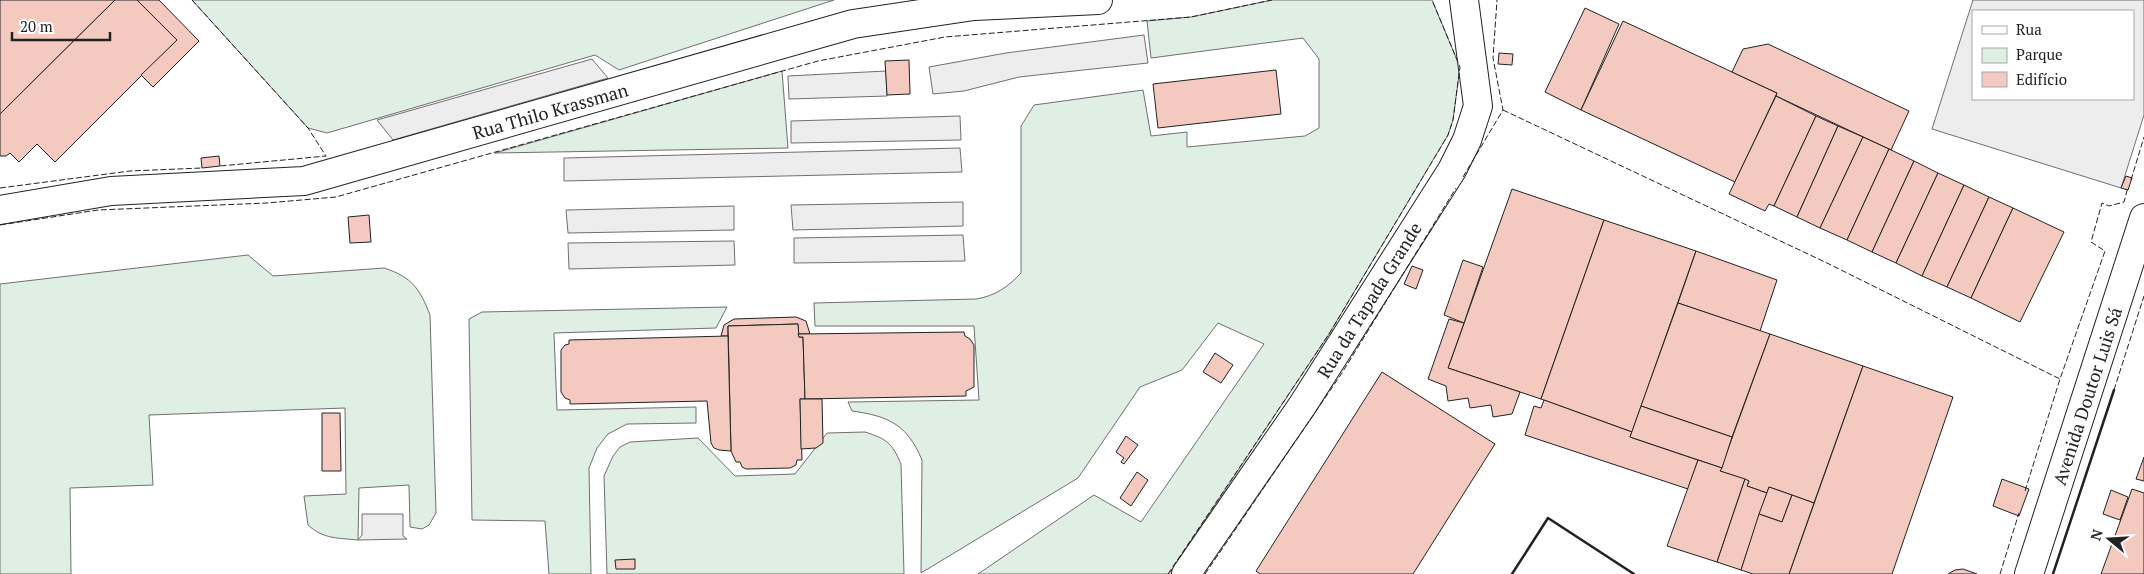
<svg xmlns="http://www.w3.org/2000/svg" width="2144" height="574" font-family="'PT Serif',serif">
<rect width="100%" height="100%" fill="#fff"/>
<g fill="#e0efe3" stroke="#6f6f6f">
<path d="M192,0H834L619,70L595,55L327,133L308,128Z"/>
<path d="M1272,0H1432L1460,67L1453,120L1448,135L1329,334L1169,574H978L1094,495L1141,522L1264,344L1218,323L1182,370L1140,387L1078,478L921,573L922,460C907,424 888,416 852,411L848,402L979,400L974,326H815L814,303L976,299C995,296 1008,287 1021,273V126L1034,105L1143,90L1151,136L1187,132V147L1305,136L1319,128V59L1303,38L1151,58L1147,21L1191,17Z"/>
<path d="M782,71L788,148L495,153Z"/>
<path d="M248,255L273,276L384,268C412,277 420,289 430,315L436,513L429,525L422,529L410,527L409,485L359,488L358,540C338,538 323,539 308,525L304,496L346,494L345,408L149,415L153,485L70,488L71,574H0V284Z"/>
<path d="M727,307L716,328L554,333L557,410L696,407V423L627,424L608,434L597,448L589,468L591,574H549L545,521L472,520L469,319L482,312Z"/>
<path d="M865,432C887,439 892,443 901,464L904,574H607L604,476L613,456L620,447L630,442L698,438L735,476L795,474L827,433Z"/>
</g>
<g fill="#ededed" stroke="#6f6f6f" fill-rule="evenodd">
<path d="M1973,0H2144V115L2121,188L1932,129ZM1973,11H2133V99H1973Z"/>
<path d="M1144,35L1148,63L1019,77L964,91L933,94L929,67L1006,53Z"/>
<path d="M592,59L608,78L393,140L377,120Z"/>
<path d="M886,71L887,96L789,99L788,76Z"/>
<path d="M960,116L961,140L791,143V121Z"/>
<path d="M960,148L962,172L564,181V158Z"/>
<path d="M963,202V226L793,230L791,205Z"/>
<path d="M734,206V230L568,233L566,210Z"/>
<path d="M963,235L965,261L794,263V238Z"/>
<path d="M734,241L735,265L569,269L568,243Z"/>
<path d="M362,514H403V536L407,539L358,540L362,535Z"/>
</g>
<g fill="#f3c9c0" stroke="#222">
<path d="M0,0H115L0,114Z"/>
<path d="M115,0H137L177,40L55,162L37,144L19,162L10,153L6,156H0V114Z"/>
<path d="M137,0H159L199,41L153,87L141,75L177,40Z"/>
<path d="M1585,8L1619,24L1581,110L1545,92Z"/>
<path d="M1623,21L1777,93L1735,182L1581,110Z"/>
<path d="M1768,44L1909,111L1891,150L1776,96L1777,93L1732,72L1743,49Z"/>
<path d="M1499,53L1513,54L1512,65L1498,64Z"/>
<path d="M909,60L910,94L887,95L885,61Z"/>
<path d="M1276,70L1281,114L1158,128L1153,84Z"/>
<path d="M1776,96L1816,116L1774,206L1769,204L1765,211L1729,194Z"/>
<path d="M1816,116L1838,126L1797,217L1774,206Z"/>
<path d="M1838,126L1863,137L1820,228L1797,217Z"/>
<path d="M1863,137L1889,149L1847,240L1820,228Z"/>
<path d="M1889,149L1914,161L1872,252L1847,240Z"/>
<path d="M219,156L220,166L202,168L201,158Z"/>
<path d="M1914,161L1938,173L1896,263L1872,252Z"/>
<path d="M1938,173L1964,185L1922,276L1896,263Z"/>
<path d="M2126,176L2132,178L2128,190L2121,188Z"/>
<path d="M1964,185L1989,197L1947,287L1922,276Z"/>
<path d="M1512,189L1604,220L1541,399L1448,368Z"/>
<path d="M1989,197L2013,208L1971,298L1947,287Z"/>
<path d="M2013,208L2064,232L2020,322L1971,298Z"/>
<path d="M369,215L371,242L350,243L348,217Z"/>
<path d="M1604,220L1696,251L1632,432L1541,399Z"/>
<path d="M1696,251L1777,280L1760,331L1678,303Z"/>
<path d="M1463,260L1483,267L1464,323L1444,315Z"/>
<path d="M1412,266L1423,270L1416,289L1404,284Z"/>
<path d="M1678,303L1770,334L1732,437L1641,406Z"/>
<path d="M796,317L806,321L810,334H798V324L728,326V336H721L724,325L734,319Z"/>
<path d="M1449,319L1464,323L1448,368L1520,392L1512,414L1493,417L1491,405L1470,408L1468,398L1448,401L1446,386L1428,379Z"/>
<path d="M798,324L799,337H803L805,399H800L802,460H797L796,465L790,468L746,469L742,467L740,462H736L731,451L728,326Z"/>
<path d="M964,332L965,336L970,339L974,345V387L966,391V396L805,399L803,337H799L798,334Z"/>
<path d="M1770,334L1863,366L1814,503L1769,487L1767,493L1747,486L1749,481L1720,471Z"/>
<path d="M728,336L731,451L719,450L714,448L711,443L707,401L570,404V400L565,398L561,392V350L565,345L569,344V340Z"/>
<path d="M1215,353L1233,365L1221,383L1203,372Z"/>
<path d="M1863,366L1953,397L1892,574H1789Z"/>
<path d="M1382,372L1495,444L1413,574H1260L1256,571Z"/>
<path d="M800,399H822L823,443L816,448L801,449Z"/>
<path d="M1544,400L1632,432L1630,437L1698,460L1688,489L1525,435L1534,406L1541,408Z"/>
<path d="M1641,406L1732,437L1722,468L1630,437Z"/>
<path d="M322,413H340L341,471H322Z"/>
<path d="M1126,436L1138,445L1124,464L1121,462L1124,458L1116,452Z"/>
<path d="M2144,457V481L2136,479Z"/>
<path d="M1698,460L1722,468L1720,471L1745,479L1717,562L1667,546Z"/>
<path d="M1137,472L1148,480L1131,506L1120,498Z"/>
<path d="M1745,479L1749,481L1747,486L1767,493L1741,570L1717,562Z"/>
<path d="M2002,479L2029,489L2019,516L1993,506Z"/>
<path d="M1769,487L1792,495L1782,522L1759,514Z"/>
<path d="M2132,489L2144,493V574H2101Z"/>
<path d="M2111,490L2128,497L2120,520L2103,514Z"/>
<path d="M1792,495L1814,503L1789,574H1753L1741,570L1759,514L1782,522Z"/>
<path d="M635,559V569H616L615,560Z"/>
<path d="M1963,569L1977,574H1948L1955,570Z"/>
</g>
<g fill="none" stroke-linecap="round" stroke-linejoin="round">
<defs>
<g id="minor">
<path d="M0,210L111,191L304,181L853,24L974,6L1098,0"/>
<path d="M1186,574L1302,406L1452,170L1467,140L1478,106L1464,0"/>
</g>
<path id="tertiary" d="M2029,574L2144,218"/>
</defs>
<use href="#minor" stroke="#222" stroke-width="30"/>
<use href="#tertiary" stroke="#222" stroke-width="30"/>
<use href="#minor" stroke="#fff" stroke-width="28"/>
<use href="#tertiary" stroke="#fff" stroke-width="28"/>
<g stroke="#222" stroke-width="1" stroke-dasharray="6 2.5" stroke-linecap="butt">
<path d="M192,0L308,128L326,156L220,166"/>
<path d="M1503,110L1827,263L2060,379L2105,251L2091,242L2102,203L2109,206L2124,202L2128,187"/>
<path d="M1463,177L1503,110L1493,58L1497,0"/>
<path d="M2131,180L2144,137"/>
<path d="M0,188L130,171L202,168"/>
<path d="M0,225L98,210L267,203L336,197L818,61L945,37L1191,17L1272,0"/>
<path d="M2114,390L2144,296"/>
<path d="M2025,491L2060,379"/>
<path d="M1168,574L1329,334L1448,135L1453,120L1460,67L1432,0"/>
<path d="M1205,574L1342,373L1456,188"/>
<path d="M2000,574L2019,513"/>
</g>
<g stroke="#222" stroke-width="2.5">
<path d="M1512,574L1548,518L1634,574"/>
<path d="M2053,574L2114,390"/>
</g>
</g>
<g text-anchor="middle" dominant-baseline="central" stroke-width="4" stroke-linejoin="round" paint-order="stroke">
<g font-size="18" fill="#222" stroke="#fff">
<text transform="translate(550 111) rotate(-16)">Rua Thilo Krassman</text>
<text transform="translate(1369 300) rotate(-58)">Rua da Tapada Grande</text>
<text transform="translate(2087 396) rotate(-72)">Avenida Doutor Luis Sá</text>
</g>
</g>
<rect x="1972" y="10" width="162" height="90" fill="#ffffff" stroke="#a7a7a7"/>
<rect x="1982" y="26" width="25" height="8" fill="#ffffff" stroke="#a7a7a7"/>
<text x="2016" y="35" font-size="15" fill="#222222">Rua</text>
<rect x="1982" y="48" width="25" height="15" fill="#e0efe3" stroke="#a7a7a7"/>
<text x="2016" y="60" font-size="15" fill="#222222">Parque</text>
<rect x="1982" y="72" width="25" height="15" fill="#f3c9c0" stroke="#a7a7a7"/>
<text x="2016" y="85" font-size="15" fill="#222222">Edifício</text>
<g transform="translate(2109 539) rotate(288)" stroke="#ffffff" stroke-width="4" paint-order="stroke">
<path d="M0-4L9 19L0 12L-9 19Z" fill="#222222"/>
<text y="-8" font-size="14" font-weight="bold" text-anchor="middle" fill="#222222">N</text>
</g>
<path d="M12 32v8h98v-8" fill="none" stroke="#222222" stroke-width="2.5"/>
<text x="20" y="32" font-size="15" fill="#222222" stroke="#ffffff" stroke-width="4" paint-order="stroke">20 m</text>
</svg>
